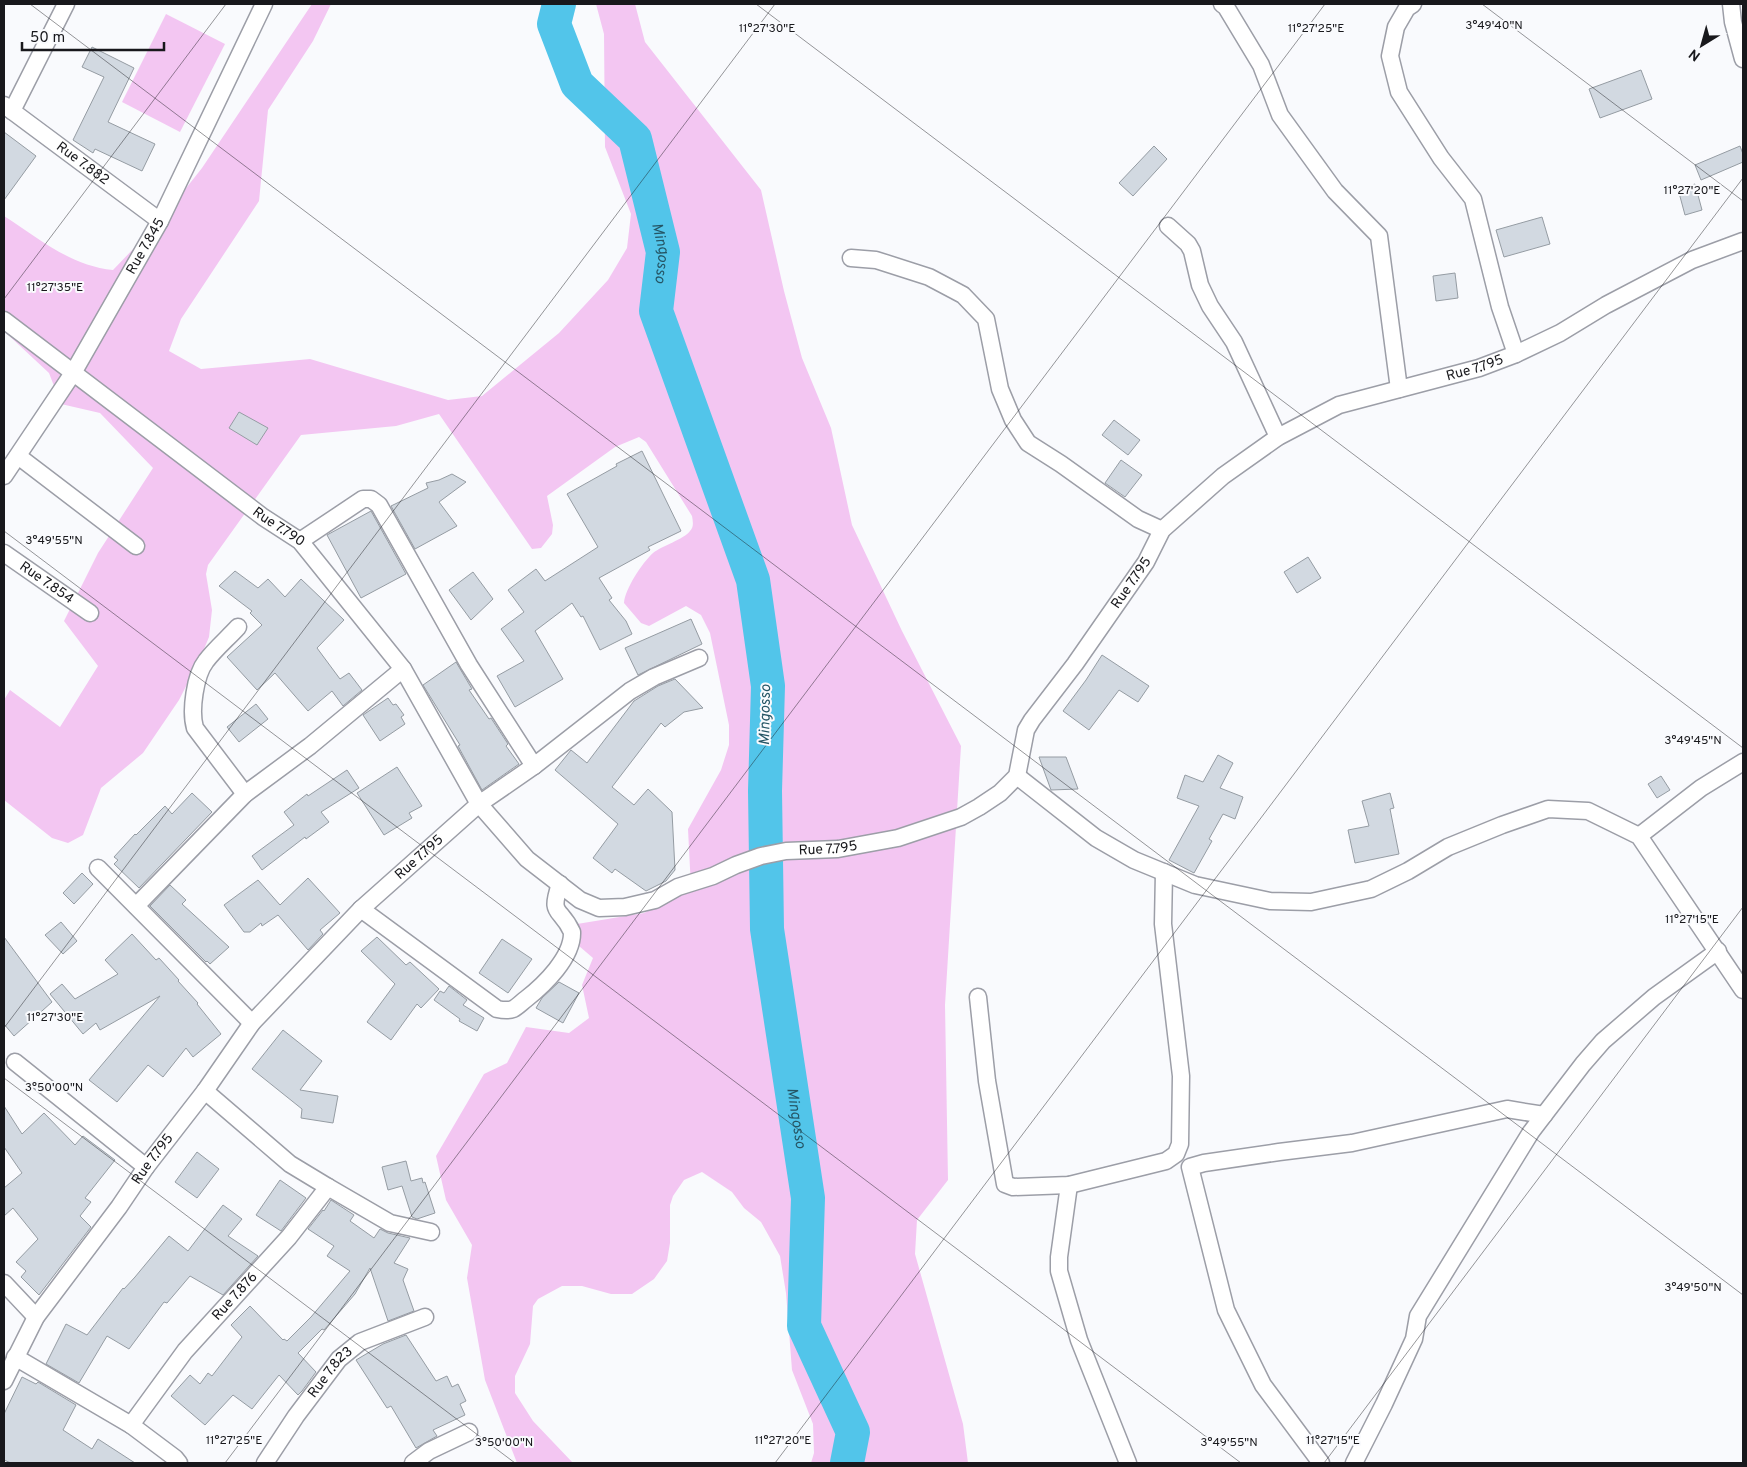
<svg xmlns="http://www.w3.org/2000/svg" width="1747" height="1467" font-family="Overpass,sans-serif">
<rect width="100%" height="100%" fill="#f9fafd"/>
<g fill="#f3c6f2">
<path d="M312,4H331L313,41L268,110L259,201L181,319L169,351L201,369L310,359L448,400L482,396L559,333L608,280L627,248L631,214L605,147L604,34L596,4H635L645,42L761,190L784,291L802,358L831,428L852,525L902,631L961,746L945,1005L948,1180L917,1220L915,1254L963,1424L968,1463H811L814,1453L813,1424L792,1370L786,1293L780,1256L761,1222L744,1208L732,1192L702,1172L684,1180L673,1196L670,1205V1243L667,1261L654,1279L632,1294H611L582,1286H562L538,1299L533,1306L530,1344L515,1376V1393L533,1421L573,1463H517L485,1380L467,1278L472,1245L446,1200L436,1156L484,1074L507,1063L526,1027L569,1033L589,1018L582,985L593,958L572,940L577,924L644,913L691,888L688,829L721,770L729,745V725L710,633L701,615L686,606L649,626L641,623L624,603C625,589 642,563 653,553C663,545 683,540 690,531C694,527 693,522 692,516L646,442L639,437L615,447L547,496L553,525L552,534L541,548L532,549L439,414L396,426L301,435L208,565L206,574L212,610L209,637L199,661L179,700L143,753L101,788L83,835L68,843L52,838L4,800V700L10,690L60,727L98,666L64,621L98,553L153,468L100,413L61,404L49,373L4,331V216C38,238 71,266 113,270L160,221L202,168Z"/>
<path d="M166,14L225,44L180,132L122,102Z"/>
</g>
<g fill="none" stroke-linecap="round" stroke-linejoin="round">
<path stroke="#52c5ea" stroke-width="34" id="s1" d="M559,4L554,24L577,84L635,139L663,252L656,311L753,580L768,686L765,791L767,929L808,1198L804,1326L853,1432L847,1463"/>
</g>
<g fill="#d2d9e1" stroke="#959ca3">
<path d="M92,47L134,68L108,122L155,144L142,171L95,149L93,153L73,140L104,77L82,67Z"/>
<path d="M1641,70L1652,99L1600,118L1589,89Z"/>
<path d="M4,132L36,156L4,200Z"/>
<path d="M1154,146L1167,159L1133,196L1119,183Z"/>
<path d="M1740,146L1743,154V162L1701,180L1695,165Z"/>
<path d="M1695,184L1702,210L1685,215L1678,189Z"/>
<path d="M1542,217L1550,244L1504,257L1496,230Z"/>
<path d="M1455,273L1458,298L1436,301L1433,276Z"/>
<path d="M239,412L268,428L257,445L229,428Z"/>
<path d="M1114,420L1140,440L1128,455L1102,435Z"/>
<path d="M642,451L681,531L648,547L650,550L599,578L612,598L609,600L626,621L632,634L600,650L583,616L581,617L572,603L535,631L563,679L515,707L497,676L524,661L501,629L524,612L508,590L536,569L545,581L598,547L567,494L617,466L616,464Z"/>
<path d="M1121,460L1142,475L1125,497L1105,483Z"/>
<path d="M452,474L466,482L439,502L457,526L415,549L391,506L428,488L426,483L439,480Z"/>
<path d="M371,511L406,574L361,598L327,535Z"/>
<path d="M1308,557L1321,578L1297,593L1284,572Z"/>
<path d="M235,571L258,588L268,579L285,597L301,579L344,620L317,648L340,679L349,673L362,690L343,706L332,691L308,711L275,673L257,690L227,657L262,625L250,613L252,611L219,586Z"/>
<path d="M473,572L493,599L471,620L449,590Z"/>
<path d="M691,619L702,644L638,675L625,648Z"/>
<path d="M1102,655L1149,686L1138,702L1119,690L1089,730L1063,711L1086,680Z"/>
<path d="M456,662L472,689L469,690L489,719L491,718L508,744L506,746L519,764L482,790L458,746L460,745L423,685Z"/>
<path d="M675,679L703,708L684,712L665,727L661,723L612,787L634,805L648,789L672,812L675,870L666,881L646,891L615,869L612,873L593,858L618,824L555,770L571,750L587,763L634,701L658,686Z"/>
<path d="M388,698L393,705L396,704L404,715L401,717L405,724L380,741L363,715Z"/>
<path d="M256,704L268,719L239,742L227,727Z"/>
<path d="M1218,755L1233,763L1220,788L1243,797L1235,819L1223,814L1209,839L1212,841L1194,873L1169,860L1199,806L1177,798L1185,775L1203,782Z"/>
<path d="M1039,757H1066L1078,789L1051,790Z"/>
<path d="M397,767L422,806L409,813L412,818L384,835L357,793Z"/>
<path d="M347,770L359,788L321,812L329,822L306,839L305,837L262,870L252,856L294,825L284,812L307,794L308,796Z"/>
<path d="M1661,776L1670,790L1657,798L1648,784Z"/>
<path d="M192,793L212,812L139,888L114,864L118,860L114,857L135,834L136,835L165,806L172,814Z"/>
<path d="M1390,793L1394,808L1390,809L1399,854L1355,863L1348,830L1369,826L1362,801Z"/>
<path d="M82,873L93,884L74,904L63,893Z"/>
<path d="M308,878L340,913L320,930L323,934L308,950L278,915L262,926L261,923L250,932H244L224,905L258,880L280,905Z"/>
<path d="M170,885L186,900L182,904L229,947L210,964L207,961L206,962L150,906Z"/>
<path d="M61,922L77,941L63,954L45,935Z"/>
<path d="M132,934L156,960L159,958L179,980L178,981L198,1003L197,1004L221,1034L193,1057L186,1048L163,1077L148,1065L117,1102L89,1080L160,996L100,1030L96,1023L83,1034L50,994L62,984L75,999L118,974L105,960Z"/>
<path d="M4,937L52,1002L14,1036L4,1024Z"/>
<path d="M377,937L406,965L410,962L439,989L421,1008L417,1004L391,1040L367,1022L395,984L361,951Z"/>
<path d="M502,939L532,959L508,993L479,973Z"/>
<path d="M559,982L579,993L563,1023L536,1008L542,998Z"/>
<path d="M449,986L467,1000L463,1005L484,1018L477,1031L459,1021L460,1019L434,1000L440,991L444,993Z"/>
<path d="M283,1030L322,1061L300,1090L338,1096L333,1123L301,1118L302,1109L252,1069Z"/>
<path d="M4,1106L22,1134L44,1113L75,1145L83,1136L115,1160L85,1198L91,1202L80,1216L91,1227L39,1295L21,1277L26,1271L16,1262L38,1239L13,1208L4,1216V1188L22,1173L4,1147Z"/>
<path d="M197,1152L219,1169L197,1198L175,1182Z"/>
<path d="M406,1161L411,1181L422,1178L423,1183L425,1182L435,1213L417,1219L412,1217L402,1186L388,1190L382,1167Z"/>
<path d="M280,1180L306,1198L281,1231L256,1215Z"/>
<path d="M331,1200L354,1215L350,1221L374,1238L380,1229L388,1233L410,1238L394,1263L408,1269L403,1280L414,1311L388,1321L370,1268L355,1294L324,1330L322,1329L298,1353L316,1372L302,1391L298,1395L279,1375L252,1409L233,1395L205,1425L171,1396L190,1375L200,1384L208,1373L212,1376L242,1337L231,1325L250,1306L283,1340L284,1339L287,1341L311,1317L350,1271L327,1256L334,1246L308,1229L323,1210L324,1211Z"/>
<path d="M223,1205L242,1219L228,1236L258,1256L223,1295L190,1276L167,1303L164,1302L129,1349L107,1336L79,1383L46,1364L66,1324L87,1335L123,1288L124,1289L135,1277L169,1236L188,1251Z"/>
<path d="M406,1335L436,1381L447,1376L452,1387L458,1384L466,1401L460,1404L465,1415L433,1430L437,1436L416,1448L391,1406L387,1408L356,1360L383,1344Z"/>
<path d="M22,1377L36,1384L38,1382L76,1405L63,1430L92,1449L98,1439L135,1463H11L4,1460V1414Z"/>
</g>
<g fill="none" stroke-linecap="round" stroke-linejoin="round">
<defs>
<g id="street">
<path d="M1222,4L1226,7L1261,65L1280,115L1335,191L1379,236L1399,389"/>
<path d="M1413,4L1407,8L1396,27L1390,56L1399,92L1441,158L1473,199L1500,307L1516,354"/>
<path d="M1731,4L1733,22L1743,59"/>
<path id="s2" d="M4,105L160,221"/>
<path d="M12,111L66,4"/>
<path d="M1168,226L1188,244L1192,251L1200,285L1210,306L1234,342L1278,437"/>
<path d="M851,258L876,260L929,277L963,295L986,319L1000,389L1013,420L1028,443L1061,464L1138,519L1162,530"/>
<path id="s3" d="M4,320L263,517L300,541L403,669L479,804L527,859L580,900L599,908L625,907L655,900L678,887L713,876L736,865L761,856L786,851L838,849L898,838L961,817L979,807L1000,793L1017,776L1026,730L1032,720L1075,664L1146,562L1162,530L1223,476L1278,437L1339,405L1479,368L1516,354L1560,333L1606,305L1692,260L1743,241"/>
<path d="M18,456L136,546"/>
<path id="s4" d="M4,476L73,373L160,221L264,4"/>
<path d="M300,541L363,499H371L379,505L469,665L534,766"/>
<path id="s5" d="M4,553L90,613"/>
<path d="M238,627C228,638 215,649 206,661C195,675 190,711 195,728L245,794"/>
<path d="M1017,776L1096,838L1134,860L1195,885L1270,901L1311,902L1371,889L1408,871L1448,847L1502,825L1548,809L1588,811L1639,836L1743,990"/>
<path d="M1639,836L1701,788L1743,762"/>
<path d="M98,868L252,1023"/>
<path d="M136,906L245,794L310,746L403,669"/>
<path d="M361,909L497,1009C502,1010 508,1011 513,1009C517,1007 522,1002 526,999C544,985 573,957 572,932C560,906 549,917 560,884"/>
<path d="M978,997L987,1081L1005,1184L1013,1187L1069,1185L1166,1161L1176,1154L1180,1144L1181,1076L1163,924L1164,872"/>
<path d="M15,1062L146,1167"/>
<path d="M1069,1185L1059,1257V1271L1079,1340L1128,1463"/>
<path d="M328,1187L390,1223L431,1232"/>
<path d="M4,1283L36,1317"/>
<path id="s6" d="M15,1357L131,1425L185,1351L289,1237L328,1187L290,1164L205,1091"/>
<path id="s7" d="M4,1381L36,1317L119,1207L146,1167L205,1091L252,1023L361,909L479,804L534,766L630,691L654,677L699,658"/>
<path d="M131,1425L175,1458L179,1463"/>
<path id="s8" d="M265,1463L296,1416L339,1359L360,1342L425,1317"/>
<path d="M413,1463L429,1451L469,1432"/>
<path d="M1321,1463L1263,1385L1226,1310L1190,1167L1204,1163L1279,1152L1352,1143L1507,1109L1544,1115"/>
<path d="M1354,1463L1384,1404L1414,1339L1418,1316L1531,1132L1583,1064L1603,1041L1654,997L1718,951"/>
</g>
</defs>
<use href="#street" stroke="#9c9ea7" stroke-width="19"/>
<use href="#street" stroke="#fff" stroke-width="16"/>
</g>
<path fill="none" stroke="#18181c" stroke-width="1" stroke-opacity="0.45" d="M30,4L1743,1295M756,4L1743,748M1482,4L1743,201M4,299L226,4M4,531L1241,1463M4,1028L775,4M4,1078L515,1463M225,1463L1325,4M775,1463L1743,178M1324,1463L1743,907"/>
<g text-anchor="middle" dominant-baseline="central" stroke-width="4" stroke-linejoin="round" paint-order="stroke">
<g font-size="14" fill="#18181c" stroke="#f9fafd">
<text stroke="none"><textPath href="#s2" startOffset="98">Rue 7.882</textPath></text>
<text stroke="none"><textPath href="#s4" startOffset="270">Rue 7.845</textPath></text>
<text stroke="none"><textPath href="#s3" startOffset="1944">Rue 7.795</textPath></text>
<text stroke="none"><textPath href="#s3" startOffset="344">Rue 7.790</textPath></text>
<text stroke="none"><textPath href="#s5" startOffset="52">Rue 7.854</textPath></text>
<text stroke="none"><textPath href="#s3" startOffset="1524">Rue 7.795</textPath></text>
<text stroke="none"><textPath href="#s3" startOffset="1089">Rue 7.795</textPath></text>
<text stroke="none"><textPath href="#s7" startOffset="672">Rue 7.795</textPath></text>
<text stroke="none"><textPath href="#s7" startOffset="268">Rue 7.795</textPath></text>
<text stroke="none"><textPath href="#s6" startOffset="300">Rue 7.876</textPath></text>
<text stroke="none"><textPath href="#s8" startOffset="112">Rue 7.823</textPath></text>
</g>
<g font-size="15" font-style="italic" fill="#255565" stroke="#f9fafd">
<text stroke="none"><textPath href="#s1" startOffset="282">Mingosso</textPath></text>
<text transform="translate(766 715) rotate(-89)">Mingosso</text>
<text stroke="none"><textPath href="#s1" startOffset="1168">Mingosso</textPath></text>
</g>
</g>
<g font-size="12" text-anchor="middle" fill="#18181c" stroke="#f9fafd" stroke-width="4" stroke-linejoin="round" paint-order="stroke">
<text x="1494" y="29">3°49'40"N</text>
<text x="767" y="32">11°27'30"E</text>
<text x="1316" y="32">11°27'25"E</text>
<text x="1692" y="194">11°27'20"E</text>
<text x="55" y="291">11°27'35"E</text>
<text x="54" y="544">3°49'55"N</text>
<text x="1693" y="744">3°49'45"N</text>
<text x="1692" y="923">11°27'15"E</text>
<text x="55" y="1021">11°27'30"E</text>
<text x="54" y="1091">3°50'00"N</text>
<text x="1693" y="1291">3°49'50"N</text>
<text x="234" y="1444">11°27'25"E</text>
<text x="783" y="1444">11°27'20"E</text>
<text x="1333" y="1444">11°27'15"E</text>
<text x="504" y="1446">3°50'00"N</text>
<text x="1229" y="1446">3°49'55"N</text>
</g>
<rect width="1747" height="1467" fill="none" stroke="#18181c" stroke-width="10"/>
<g transform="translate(1702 45) rotate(217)" stroke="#f9fafd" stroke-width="4" paint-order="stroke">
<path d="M0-4L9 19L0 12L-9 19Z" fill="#18181c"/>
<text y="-8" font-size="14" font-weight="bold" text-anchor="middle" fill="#18181c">N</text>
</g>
<path d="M22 42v8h142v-8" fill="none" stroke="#18181c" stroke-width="2.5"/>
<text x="30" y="42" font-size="15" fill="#18181c" stroke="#f9fafd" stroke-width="4" paint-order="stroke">50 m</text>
</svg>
